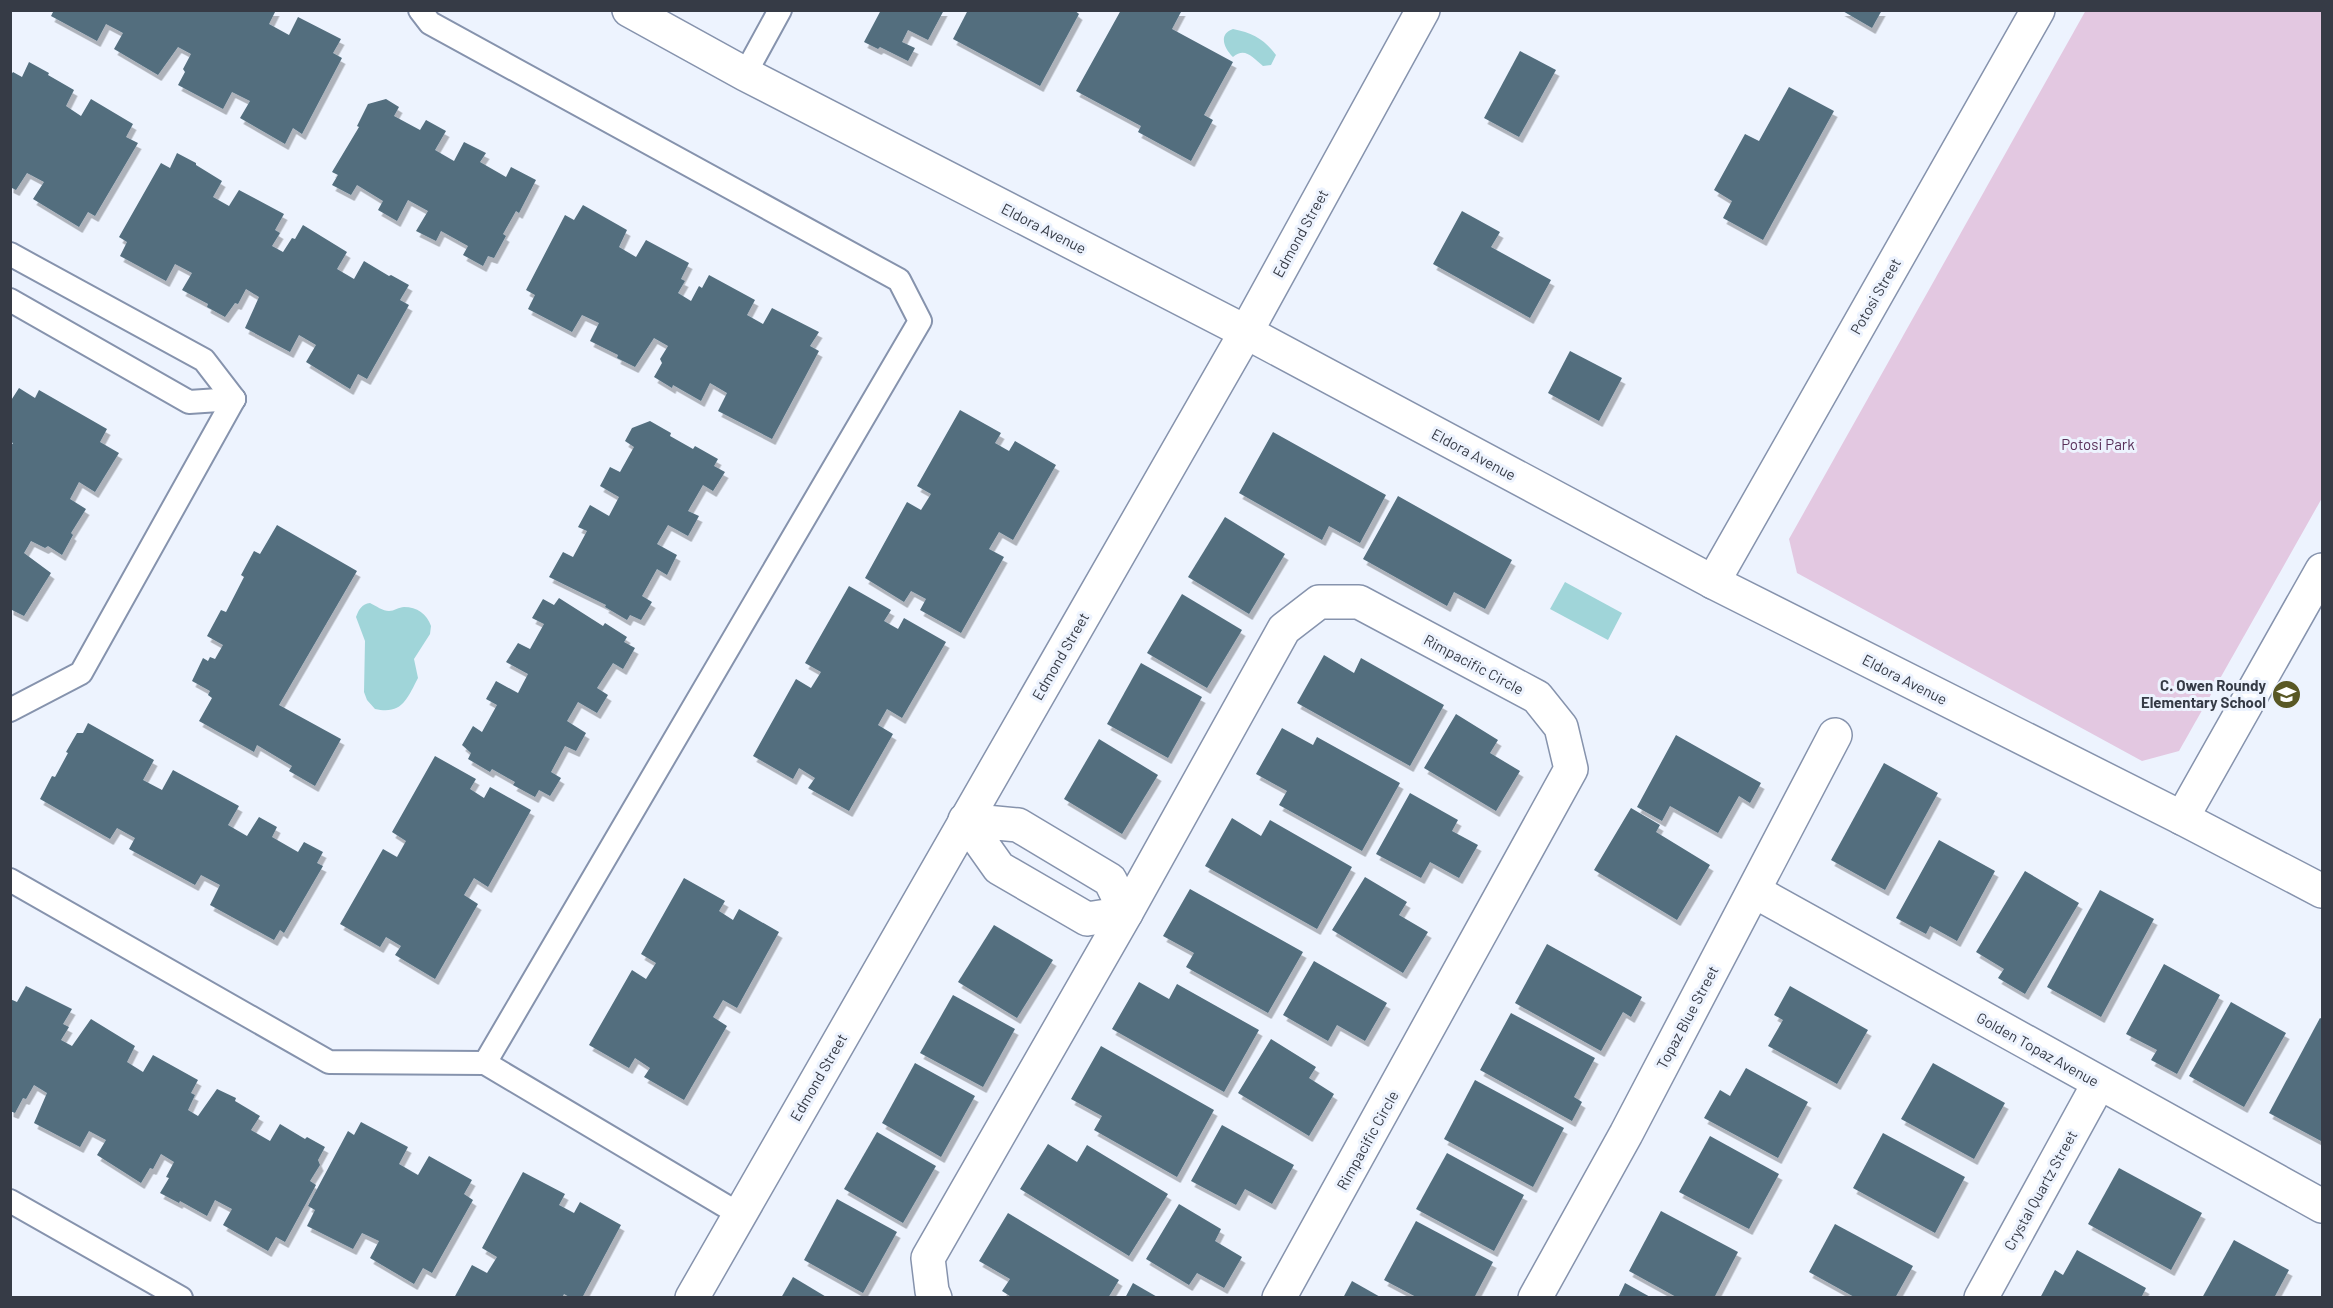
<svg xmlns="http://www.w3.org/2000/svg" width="2333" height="1308" font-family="Barlow,sans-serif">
<defs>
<filter id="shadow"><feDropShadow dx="3.5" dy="6" stdDeviation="0" flood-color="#0004"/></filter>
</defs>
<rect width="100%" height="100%" fill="#edf3fe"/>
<path fill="#e3c8e1" d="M2086,10L2322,11V498L2179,751L2142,761L1797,573L1789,539Z"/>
<g fill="#a0d5d9">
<path d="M1233,29C1253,33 1264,39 1276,55L1271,65L1263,66C1252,57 1245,47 1233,57C1224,48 1218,34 1233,29Z"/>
<path d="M1565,582L1622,613L1608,640L1550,609Z"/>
<path d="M370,603C376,606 383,611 389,611C394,611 399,607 404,607C417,607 427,614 431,626L430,634L414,659L418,678C407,699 402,715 375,709L367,700L364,692L365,641L356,617C359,609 362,604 370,603Z"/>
</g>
<g fill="#526e7e" filter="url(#shadow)">
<path d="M54,10H276L269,24L289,35L298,17L341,39L333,53L342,58L302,134L293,128L285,144L240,118L250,101L232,92L223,109L178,85L185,72L183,69L191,54L178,47L158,75L114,49L123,33L106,24L97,41L51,16Z"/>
<path d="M881,10H944L928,40L908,30L902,42L915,48L908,61L880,47L878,49L864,42Z"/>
<path d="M968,10H1074L1079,14L1040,86L953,39Z"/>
<path d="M1121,10H1182L1172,29L1233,62L1204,115L1213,120L1191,161L1138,132L1141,126L1076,91Z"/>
<path d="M1841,10H1882L1872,28Z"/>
<path d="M1520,51L1556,70L1519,137L1484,118Z"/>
<path d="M29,62L49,73L48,75L74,90L66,106L81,116L91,99L133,124L126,137L138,143L95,216L88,212L79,227L33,199L44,182L27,173L16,190L10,187V76L13,72L22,77Z"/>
<path d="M1789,87L1834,111L1763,240L1723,218L1732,201L1714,190L1745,134L1759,141Z"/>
<path d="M386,99L399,107L394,116L420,130L426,120L446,131L435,150L454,161L464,142L486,153L480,162L506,177L511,167L536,180L519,213L516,211L503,234L506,236L494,258L488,256L483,266L463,255L468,246L441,231L436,241L416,231L428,211L408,200L397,221L378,210L383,201L357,185L351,195L332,185L338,175L332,172L359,127L357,126L368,104Z"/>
<path d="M177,153L196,163V165L222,181L213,197L229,206L239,190L284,214L275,230L280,233L272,246L283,252L292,238L295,239L303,225L347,252L337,269L354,279L364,261L389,276L391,275L409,285L400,300L409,305L367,379L358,374L350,389L306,362L316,345L299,335L290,352L245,328L259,297L246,289L238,304L235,303L225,317L207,307L208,304L182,290L192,273L175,264L166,281L120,256L127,242L119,237L161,163L170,168Z"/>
<path d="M583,205L627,230L619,247L636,257L646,240L689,263L681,279L685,281L678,293L691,301L699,286L702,288L709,275L755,300L747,315L763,324L772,308L819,332L810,346L819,351L772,439L718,411L727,393L710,383L701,401L673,385L672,388L654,377L662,363L660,359L668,346L654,338L635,367L617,358L618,355L590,341L599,323L582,315L572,332L528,309L535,295L526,290L565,215L574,220Z"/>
<path d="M1462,211L1500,232L1491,247L1551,280L1530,318L1433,264Z"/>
<path d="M1570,351L1622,378L1599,421L1548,393Z"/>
<path d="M19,388L35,398L39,390L107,429L100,442L119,453L95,492L79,482L70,499L86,509L71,533L73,535L62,555L48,546L45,548L31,541L24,553L51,573L24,616L10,609V447L13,443L10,442V402Z"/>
<path d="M960,410L1001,433L995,443L1009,451L1015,441L1056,465L1013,540L999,532L989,549L1004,557L961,633L920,610L926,599L911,591L904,602L865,578L907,502L921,510L931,494L917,486Z"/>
<path d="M650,421L671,433L670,436L693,449L695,446L718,459L714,466L725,472L713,491L703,485L688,511L699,516L688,536L668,525L657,544L677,555L667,575L657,569L642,596L652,602L641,620L630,615L627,620L605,607L606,605L549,577L563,552L573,557L587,531L578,527L590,505L609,516L619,497L600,486L610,467L620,472L634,447L625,441L632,428Z"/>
<path d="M1273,432L1386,495L1360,543L1329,526L1322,540L1239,493Z"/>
<path d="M1398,496L1512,560L1485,609L1454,592L1447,606L1363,559Z"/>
<path d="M1225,517L1285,554L1249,614L1188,577Z"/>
<path d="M277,525L357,571L279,705L341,739L315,786L289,771L292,766L257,745L254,752L199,721L212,698L208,695L210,691L192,681L203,658L208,661L210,657L215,659L223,645L207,636L221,610L226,612L244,577L241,575L254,551L260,554Z"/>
<path d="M849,586L891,610L884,621L898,629L904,618L946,642L902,718L887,709L878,725L893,734L849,811L808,788L815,778L799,768L793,779L753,756L796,679L811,688L821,672L805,663Z"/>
<path d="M1182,594L1242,630L1207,688L1147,653Z"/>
<path d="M559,598L603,626L605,623L627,637L624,642L635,648L623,669L613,663L597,688L608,695L597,713L578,702L567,721L586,733L576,751L565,746L551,772L561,778L550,796L539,790L535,797L513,785L515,782L492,769L490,772L468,759L471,753L462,745L473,726L482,732L497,705L486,699L496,681L518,693L528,674L506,662L518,643L530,649L544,624L532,618L543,599L554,605Z"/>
<path d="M1324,655L1354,673L1361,658L1444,705L1410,766L1297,703Z"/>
<path d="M1141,663L1202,697L1168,758L1107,724Z"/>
<path d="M1456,714L1498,740L1490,753L1520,771L1496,811L1424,768Z"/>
<path d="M88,723L154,760L143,780L162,790L173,770L239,806L228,825L247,836L259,817L277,827L272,837L298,852L304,842L323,852L317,863L323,866L284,933L280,930L274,940L210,905L220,885L201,875L195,885L129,849L135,838L117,828L110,839L40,799L52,776L55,777L68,753L66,752L77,733H83Z"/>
<path d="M1282,728L1313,745L1317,737L1400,783L1362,851L1279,805L1287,791L1256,774Z"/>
<path d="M1676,735L1761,783L1750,803L1739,796L1718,833L1670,806L1662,821L1637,807Z"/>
<path d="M1099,739L1158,775L1122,834L1064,799Z"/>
<path d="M435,756L476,779L470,789L484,798L490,787L531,810L488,887L474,878L464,895L478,904L435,979L395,955L401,946L386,937L380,947L340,924L383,849L397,857L406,841L392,832Z"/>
<path d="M1884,763L1938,793L1885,890L1831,860Z"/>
<path d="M1410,793L1458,820L1452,831L1478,845L1459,878L1430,862L1421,878L1376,854Z"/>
<path d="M1631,808L1660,825L1656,832L1710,865L1677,920L1594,870Z"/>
<path d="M1232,818L1261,836L1270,820L1352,867L1317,929L1205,866Z"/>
<path d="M1939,840L1995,871L1957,941L1930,926L1926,934L1896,918Z"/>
<path d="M2025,871L2079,903L2025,994L1998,978L2004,969L1976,952Z"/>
<path d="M1365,877L1407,902L1399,915L1428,932L1403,973L1332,930Z"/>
<path d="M684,878L725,901L719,911L733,920L739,909L779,932L737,1008L723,1000L713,1017L727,1026L684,1100L644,1077L650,1068L635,1058L629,1068L589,1045L632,970L646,979L656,963L641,954Z"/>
<path d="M1190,889L1303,952L1268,1013L1186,967L1194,953L1163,936Z"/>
<path d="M2100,890L2154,919L2101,1017L2047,987Z"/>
<path d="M994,925L1053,960L1017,1018L958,982Z"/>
<path d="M1547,944L1642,997L1631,1017L1623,1012L1601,1051L1515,1003Z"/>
<path d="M1314,961L1387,1003L1365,1041L1337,1025L1328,1041L1283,1015Z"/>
<path d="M2164,964L2220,995L2177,1074L2151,1060L2157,1050L2126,1034Z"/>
<path d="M1139,982L1169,999L1177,984L1259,1030L1224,1092L1112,1029Z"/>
<path d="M26,986L72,1009L63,1024L69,1027L61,1040L72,1046L91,1019L135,1046L127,1062L143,1072L153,1055L198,1080L191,1093L195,1095L188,1110L198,1116L217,1089L236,1098L235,1101L260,1116L251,1130L270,1141L280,1124L305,1139L307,1137L325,1147L318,1160L320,1165L310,1181L316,1185L285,1242L276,1237L268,1251L223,1225L232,1209L215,1200L207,1216L180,1201L179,1203L160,1193L169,1178L166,1177L174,1162L161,1154L153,1169L150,1168L141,1183L97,1155L106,1140L89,1131L80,1147L34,1123L47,1093L34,1085L26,1099L23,1098L15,1113L10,1111V999L17,1002Z"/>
<path d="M1790,986L1868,1030L1837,1084L1768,1046L1783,1020L1774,1015Z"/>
<path d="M953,995L1015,1029L983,1087L920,1053Z"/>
<path d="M2231,1002L2286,1033L2244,1107L2189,1076Z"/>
<path d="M1511,1013L1595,1058L1574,1097L1582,1102L1572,1121L1480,1070Z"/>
<path d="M2320,1018L2322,1019L2321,1141L2269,1113Z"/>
<path d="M1271,1039L1316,1067L1309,1078L1334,1094L1309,1136L1238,1093Z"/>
<path d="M1101,1046L1214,1110L1177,1177L1094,1130L1102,1116L1071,1099Z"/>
<path d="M915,1063L975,1096L941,1157L882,1123Z"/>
<path d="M1933,1063L2005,1103L1974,1159L1901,1119Z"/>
<path d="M1746,1068L1808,1102L1778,1158L1704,1118L1720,1090L1730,1096Z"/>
<path d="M1475,1080L1564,1128L1533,1187L1444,1139Z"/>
<path d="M361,1122L408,1147L399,1164L418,1175L429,1156L472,1180L464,1194L473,1200L432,1273L423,1268L414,1284L370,1258L379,1241L362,1233L353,1249L307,1226L315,1210L308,1206L348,1131L354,1135Z"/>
<path d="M1222,1125L1294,1165L1272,1204L1245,1189L1236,1205L1191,1181Z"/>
<path d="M877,1132L936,1166L903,1223L844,1189Z"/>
<path d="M1883,1133L1965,1177L1935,1233L1853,1188Z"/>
<path d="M1710,1136L1779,1174L1749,1229L1679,1192Z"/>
<path d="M1048,1144L1077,1162L1087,1145L1168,1194L1129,1256L1020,1189Z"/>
<path d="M1447,1153L1524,1195L1494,1251L1416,1209Z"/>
<path d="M2119,1168L2202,1213L2171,1270L2088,1224Z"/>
<path d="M523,1172L565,1194L559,1205L574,1213L580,1202L621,1225L582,1298H571L564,1294L562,1298H454L472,1265L487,1273L497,1257L482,1248Z"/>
<path d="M837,1199L897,1232L863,1293L804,1260Z"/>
<path d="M1179,1204L1221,1229L1215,1241L1242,1257L1224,1288L1197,1273L1189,1285L1146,1259Z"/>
<path d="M1661,1211L1738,1252L1714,1298H1678L1629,1271Z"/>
<path d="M1008,1213L1119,1280L1108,1298H1013L1002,1291L1010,1279L979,1261Z"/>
<path d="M1416,1221L1493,1262L1474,1298H1418L1384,1280Z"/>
<path d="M1835,1224L1913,1266L1895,1298H1856L1809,1272Z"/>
<path d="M2234,1240L2289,1270L2274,1298H2202Z"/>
<path d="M2077,1250L2146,1288L2141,1298H2040L2055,1270L2063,1275Z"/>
<path d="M793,1277L828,1298H781Z"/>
<path d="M1352,1281L1382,1298H1343Z"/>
<path d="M1133,1283L1159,1298H1125Z"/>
<path d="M1625,1283L1652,1298H1618Z"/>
</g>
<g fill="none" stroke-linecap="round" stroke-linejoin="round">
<defs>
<g id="lane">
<path d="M420,10L430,23L899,280L920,321L485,1063"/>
<path d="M745,74L780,10"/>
<path d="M10,254L204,360L234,399"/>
<path d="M10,300L189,402L234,399"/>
<path d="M10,710L81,673L234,399"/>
<path d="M10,880L329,1062L485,1063L739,1214"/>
<path d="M10,1201L181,1298"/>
</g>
<g id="street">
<path d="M629,10L745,74L1246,332L1713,582L2182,818L2322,891"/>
<path d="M1713,582L2038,10"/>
<path d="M2182,818L2322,570"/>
<path d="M965,820L1018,825L1110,880L1126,913L1087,919L1056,901L999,868Z"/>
<path d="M1754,891L2322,1206"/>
<path d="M692,1298L1246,332L1423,10"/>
<path d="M935,1298L932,1291L928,1258L1126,913L1284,629L1319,602H1359L1537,697L1561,727L1571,769L1279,1298"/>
<path d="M1535,1298L1626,1134L1835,735"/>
<path d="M1981,1298L2099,1083"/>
</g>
</defs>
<use href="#lane" stroke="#8693ad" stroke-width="26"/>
<use href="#street" stroke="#8693ad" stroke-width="36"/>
<use href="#lane" stroke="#fff" stroke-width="22"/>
<use href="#street" stroke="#fff" stroke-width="33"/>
</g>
<defs>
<symbol id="school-disc" viewBox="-11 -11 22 22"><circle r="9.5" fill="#595825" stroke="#edf3fe"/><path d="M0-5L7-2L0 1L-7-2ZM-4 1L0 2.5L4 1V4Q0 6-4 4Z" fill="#fff"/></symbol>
</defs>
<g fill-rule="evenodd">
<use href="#school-disc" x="2270" y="678" width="33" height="33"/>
</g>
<g text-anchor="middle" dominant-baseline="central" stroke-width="6" stroke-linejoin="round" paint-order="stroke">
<g font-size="15" fill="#363b46" stroke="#edf3fe">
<text transform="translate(1044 228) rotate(27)">Eldora Avenue</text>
<text transform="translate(1300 233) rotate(-61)">Edmond Street</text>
<text transform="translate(1875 296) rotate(-60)">Potosi Street</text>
<text transform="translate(1474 454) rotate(28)">Eldora Avenue</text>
<text transform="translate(1060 656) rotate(-60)">Edmond Street</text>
<text transform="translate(1474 664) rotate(28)">Rimpacific Circle</text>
<text transform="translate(1905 679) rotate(27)">Eldora Avenue</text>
<text transform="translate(1687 1017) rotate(-62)">Topaz Blue Street</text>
<text transform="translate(2038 1049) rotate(29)">Golden Topaz Avenue</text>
<text transform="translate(818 1077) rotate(-60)">Edmond Street</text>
<text transform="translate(1367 1140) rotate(-61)">Rimpacific Circle</text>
<text transform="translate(2040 1190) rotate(-61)">Crystal Quartz Street</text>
</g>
<g font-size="15" fill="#593059" stroke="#edf3fe">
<text x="2098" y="444">Potosi Park</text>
</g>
<g font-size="15" font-weight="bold" fill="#363b46" stroke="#edf3fe" text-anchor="end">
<text x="2266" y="685">C. Owen Roundy<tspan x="2266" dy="17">Elementary School</tspan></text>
</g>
</g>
<rect width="2333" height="1308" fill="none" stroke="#363b46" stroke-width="24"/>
</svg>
